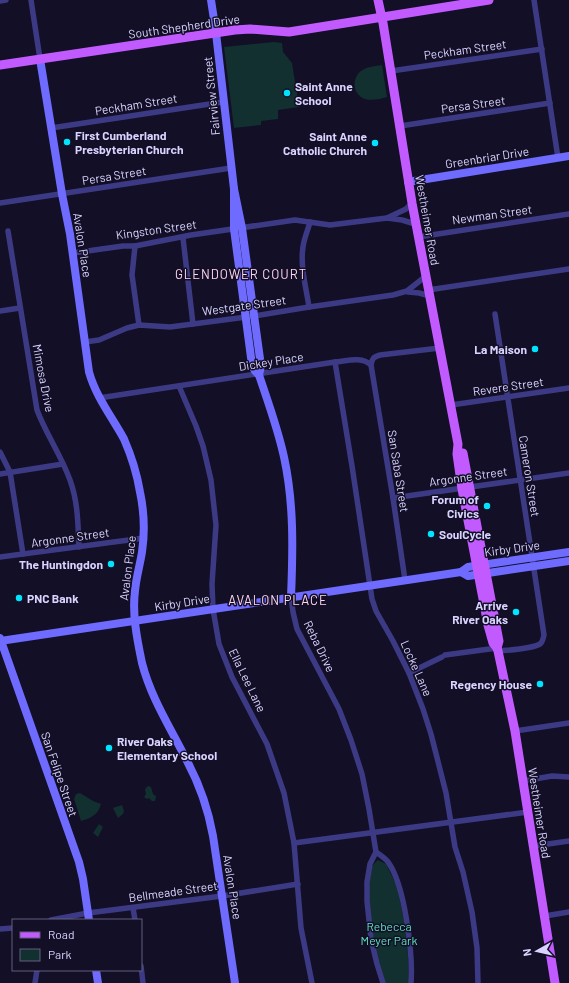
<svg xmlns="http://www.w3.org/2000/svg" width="569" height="983" font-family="Barlow,sans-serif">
<rect width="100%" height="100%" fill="#130f26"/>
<g fill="#12302f">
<path d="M274,42L282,43L283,52L292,63L299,107L278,110V119L261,121V125L234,128L224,47Z"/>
<path d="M382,65L387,97C380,99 372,101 365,99C353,95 351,79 361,71C366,67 375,66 382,65Z"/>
<path d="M148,786L151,787L153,794L156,796L155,801H152L149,798L147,799L144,797L146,794L145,789Z"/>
<path d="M80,793L93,801L101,804C98,815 91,818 81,821L74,799L76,794Z"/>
<path d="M122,805L124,811L123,814L118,818L113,808Z"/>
<path d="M99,824L103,827L98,837L93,833Z"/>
<path d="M378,860L386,864L397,886L406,930L408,957L409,983H385C376,955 362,895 372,867C373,864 376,862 378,860Z"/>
</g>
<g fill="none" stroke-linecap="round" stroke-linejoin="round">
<g stroke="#3d3a85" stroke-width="5.5">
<path d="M31,0L40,59"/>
<path d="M534,0L558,158"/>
<path d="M0,1L6,0"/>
<path d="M391,71L542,49"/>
<path d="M400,126L550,103"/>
<path d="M51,128L223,102"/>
<path d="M0,203L231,168"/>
<path d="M387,218L406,209L412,203"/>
<path d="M8,231L37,410C46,434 61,455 70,480C78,502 78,524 79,547"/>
<path d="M418,237L569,214"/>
<path d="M183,238L193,324"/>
<path d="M135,246L132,275L139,325"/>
<path d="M73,253L123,246H135L191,235L295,220L330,225L387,218L402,220L415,224"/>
<path d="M428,290L569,269"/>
<path d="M408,292L419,293L430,296"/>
<path d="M309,307C306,287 300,266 303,247C304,238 308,230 310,222"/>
<path d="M0,311L20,308"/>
<path d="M495,314L544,635C543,638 543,642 540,644C531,649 509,650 498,651"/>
<path d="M85,342L99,340L127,328L139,325L170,327L254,316L309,307L393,295L407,291L426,276"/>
<path d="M335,362L352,466L372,599L376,611L393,641L409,673L423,709L431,734L446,793L455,847L463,872L472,912L477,948L478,983"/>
<path d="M179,386L196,426L203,446L211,480L216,525L212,584L213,609L219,644L232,677L267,744L284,793L294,843L301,928L312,983"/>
<path d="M99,398L335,362C347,361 361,356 371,365"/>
<path d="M451,405L569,388"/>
<path d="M0,452L10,472L23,554"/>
<path d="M0,474L63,464"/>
<path d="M393,498L569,473"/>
<path d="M0,557L144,538"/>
<path d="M405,580L393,498L371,365C372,359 373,357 380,355L440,348"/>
<path d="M291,597L293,612L297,629L339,709L351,740L362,774L369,809L376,852L370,864L367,882V901L371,939L377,964L383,983"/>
<path d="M445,655L497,648"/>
<path d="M409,673L442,657"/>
<path d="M515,731L569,723"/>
<path d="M523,781L552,776L569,777"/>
<path d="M294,843L528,812"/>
<path d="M534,846L569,841"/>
<path d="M376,852C380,855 385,858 388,862C405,885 413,954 411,983"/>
<path d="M133,908L135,920"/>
<path d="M545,916L569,912"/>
<path d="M51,920L88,913L222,896L298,884"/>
<path d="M0,929L13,928"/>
<path d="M141,966L143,983"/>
<path d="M35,983L37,970"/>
</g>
<g stroke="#6f6bff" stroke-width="8">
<path d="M211,0L216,33L234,189V229L252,365L255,371L259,375"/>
<path d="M40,59L62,194L70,234L89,372C96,397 112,417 124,439C131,455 137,474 140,492C144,511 145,532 142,552C140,565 136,578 135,591C132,614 137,639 142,663C151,698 170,727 186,759C199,783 208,808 213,836L235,983"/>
<path d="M408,182L569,156"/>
<path d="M234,189L242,228L261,366L259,375C268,402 278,429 284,457C294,503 293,549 291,597"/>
<path d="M461,572L468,576L569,561"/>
<path d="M0,638L79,862L83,879L89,920"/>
<path d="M0,641L461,572L468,567L569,552"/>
<path d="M96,970L98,983"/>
</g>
<g stroke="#c25bff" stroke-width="9">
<path d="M378,0L383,23L412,203L458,444L457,454L462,489L488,625L493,643L497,648"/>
<path d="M0,65L235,30L250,29L289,32L489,0"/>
<path d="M463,453L499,641L497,648L498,651L515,731L555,983"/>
</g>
</g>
<g fill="#00e5ff" stroke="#130f26" stroke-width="1.5">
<circle cx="287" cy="93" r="4"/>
<circle cx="67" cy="142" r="4"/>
<circle cx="375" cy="143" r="4"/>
<circle cx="535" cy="349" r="4"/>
<circle cx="487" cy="506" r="4"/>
<circle cx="431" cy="534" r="4"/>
<circle cx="111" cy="564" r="4"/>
<circle cx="19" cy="598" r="4"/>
<circle cx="516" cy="612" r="4"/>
<circle cx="540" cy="684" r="4"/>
<circle cx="109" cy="748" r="4"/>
</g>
<g text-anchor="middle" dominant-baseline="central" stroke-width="3" stroke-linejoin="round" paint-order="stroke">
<g font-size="12" fill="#d9d4ff" stroke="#130f26">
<text transform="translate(184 26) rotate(-8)">South Shepherd Drive</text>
<text transform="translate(465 49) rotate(-8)">Peckham Street</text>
<text transform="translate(211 96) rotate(-96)">Fairview Street</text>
<text transform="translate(136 104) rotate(-9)">Peckham Street</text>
<text transform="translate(473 104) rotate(-8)">Persa Street</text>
<text transform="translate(487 157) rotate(-9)">Greenbriar Drive</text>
<text transform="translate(114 175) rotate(-9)">Persa Street</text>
<text transform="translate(492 214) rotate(-8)">Newman Street</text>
<text transform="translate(428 220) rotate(80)">Westheimer Road</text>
<text transform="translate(156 229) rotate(-8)">Kingston Street</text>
<text transform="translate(83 245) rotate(81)">Avalon Place</text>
<text transform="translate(244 305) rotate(-8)">Westgate Street</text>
<text transform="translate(271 361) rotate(-9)">Dickey Place</text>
<text transform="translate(44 378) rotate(79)">Mimosa Drive</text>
<text transform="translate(508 386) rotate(-8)">Revere Street</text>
<text transform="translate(399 471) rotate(81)">San Saba Street</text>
<text transform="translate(468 476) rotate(-8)">Argonne Street</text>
<text transform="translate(530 476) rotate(81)">Cameron Street</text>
<text transform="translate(70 537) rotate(-8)">Argonne Street</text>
<text transform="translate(512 548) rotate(-8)">Kirby Drive</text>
<text transform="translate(127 568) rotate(-83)">Avalon Place</text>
<text transform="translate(182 602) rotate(-9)">Kirby Drive</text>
<text transform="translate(320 646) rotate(64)">Reba Drive</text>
<text transform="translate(417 668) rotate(66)">Locke Lane</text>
<text transform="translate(248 680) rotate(64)">Ella Lee Lane</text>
<text transform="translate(60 774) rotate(71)">San Felipe Street</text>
<text transform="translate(540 813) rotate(81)">Westheimer Road</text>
<text transform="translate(233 887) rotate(81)">Avalon Place</text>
<text transform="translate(173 891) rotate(-8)">Bellmeade Street</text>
</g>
<g font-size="12" font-weight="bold" fill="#d9d4ff" stroke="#130f26" text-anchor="end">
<text x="295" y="86" text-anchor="start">Saint Anne<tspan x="295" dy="14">School</tspan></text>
<text x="75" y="135" text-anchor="start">First Cumberland<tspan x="75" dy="14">Presbyterian Church</tspan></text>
<text x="367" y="136">Saint Anne<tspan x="367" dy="14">Catholic Church</tspan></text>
<text x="527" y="349">La Maison</text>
<text x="479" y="499">Forum of<tspan x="479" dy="14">Civics</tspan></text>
<text x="439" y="534" text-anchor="start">SoulCycle</text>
<text x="103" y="564">The Huntingdon</text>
<text x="27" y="598" text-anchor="start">PNC Bank</text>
<text x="508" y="605">Arrive<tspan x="508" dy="14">River Oaks</tspan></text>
<text x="532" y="684">Regency House</text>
<text x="117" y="741" text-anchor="start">River Oaks<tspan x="117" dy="14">Elementary School</tspan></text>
</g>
<g font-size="12" fill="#5fe0c0" stroke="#130f26">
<text x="389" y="926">Rebecca<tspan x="389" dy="14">Meyer Park</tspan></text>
</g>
<g font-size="13" letter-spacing="1" fill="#ffd6f0" stroke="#130f26">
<text x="241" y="274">GLENDOWER COURT</text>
<text x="278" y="600">AVALON PLACE</text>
</g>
</g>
<rect x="12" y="919" width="130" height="52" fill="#130f26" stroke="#625e7d"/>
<rect x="20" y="932" width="20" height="6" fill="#c25bff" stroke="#625e7d"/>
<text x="48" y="939" font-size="12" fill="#d9d4ff">Road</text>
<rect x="20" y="949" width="20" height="12" fill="#12302f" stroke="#625e7d"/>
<text x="48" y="959" font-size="12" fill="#d9d4ff">Park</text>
<g transform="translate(537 951) rotate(262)" stroke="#130f26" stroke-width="3" paint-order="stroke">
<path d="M0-3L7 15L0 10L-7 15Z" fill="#d9d4ff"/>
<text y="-6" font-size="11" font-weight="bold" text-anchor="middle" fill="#d9d4ff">N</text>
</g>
</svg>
